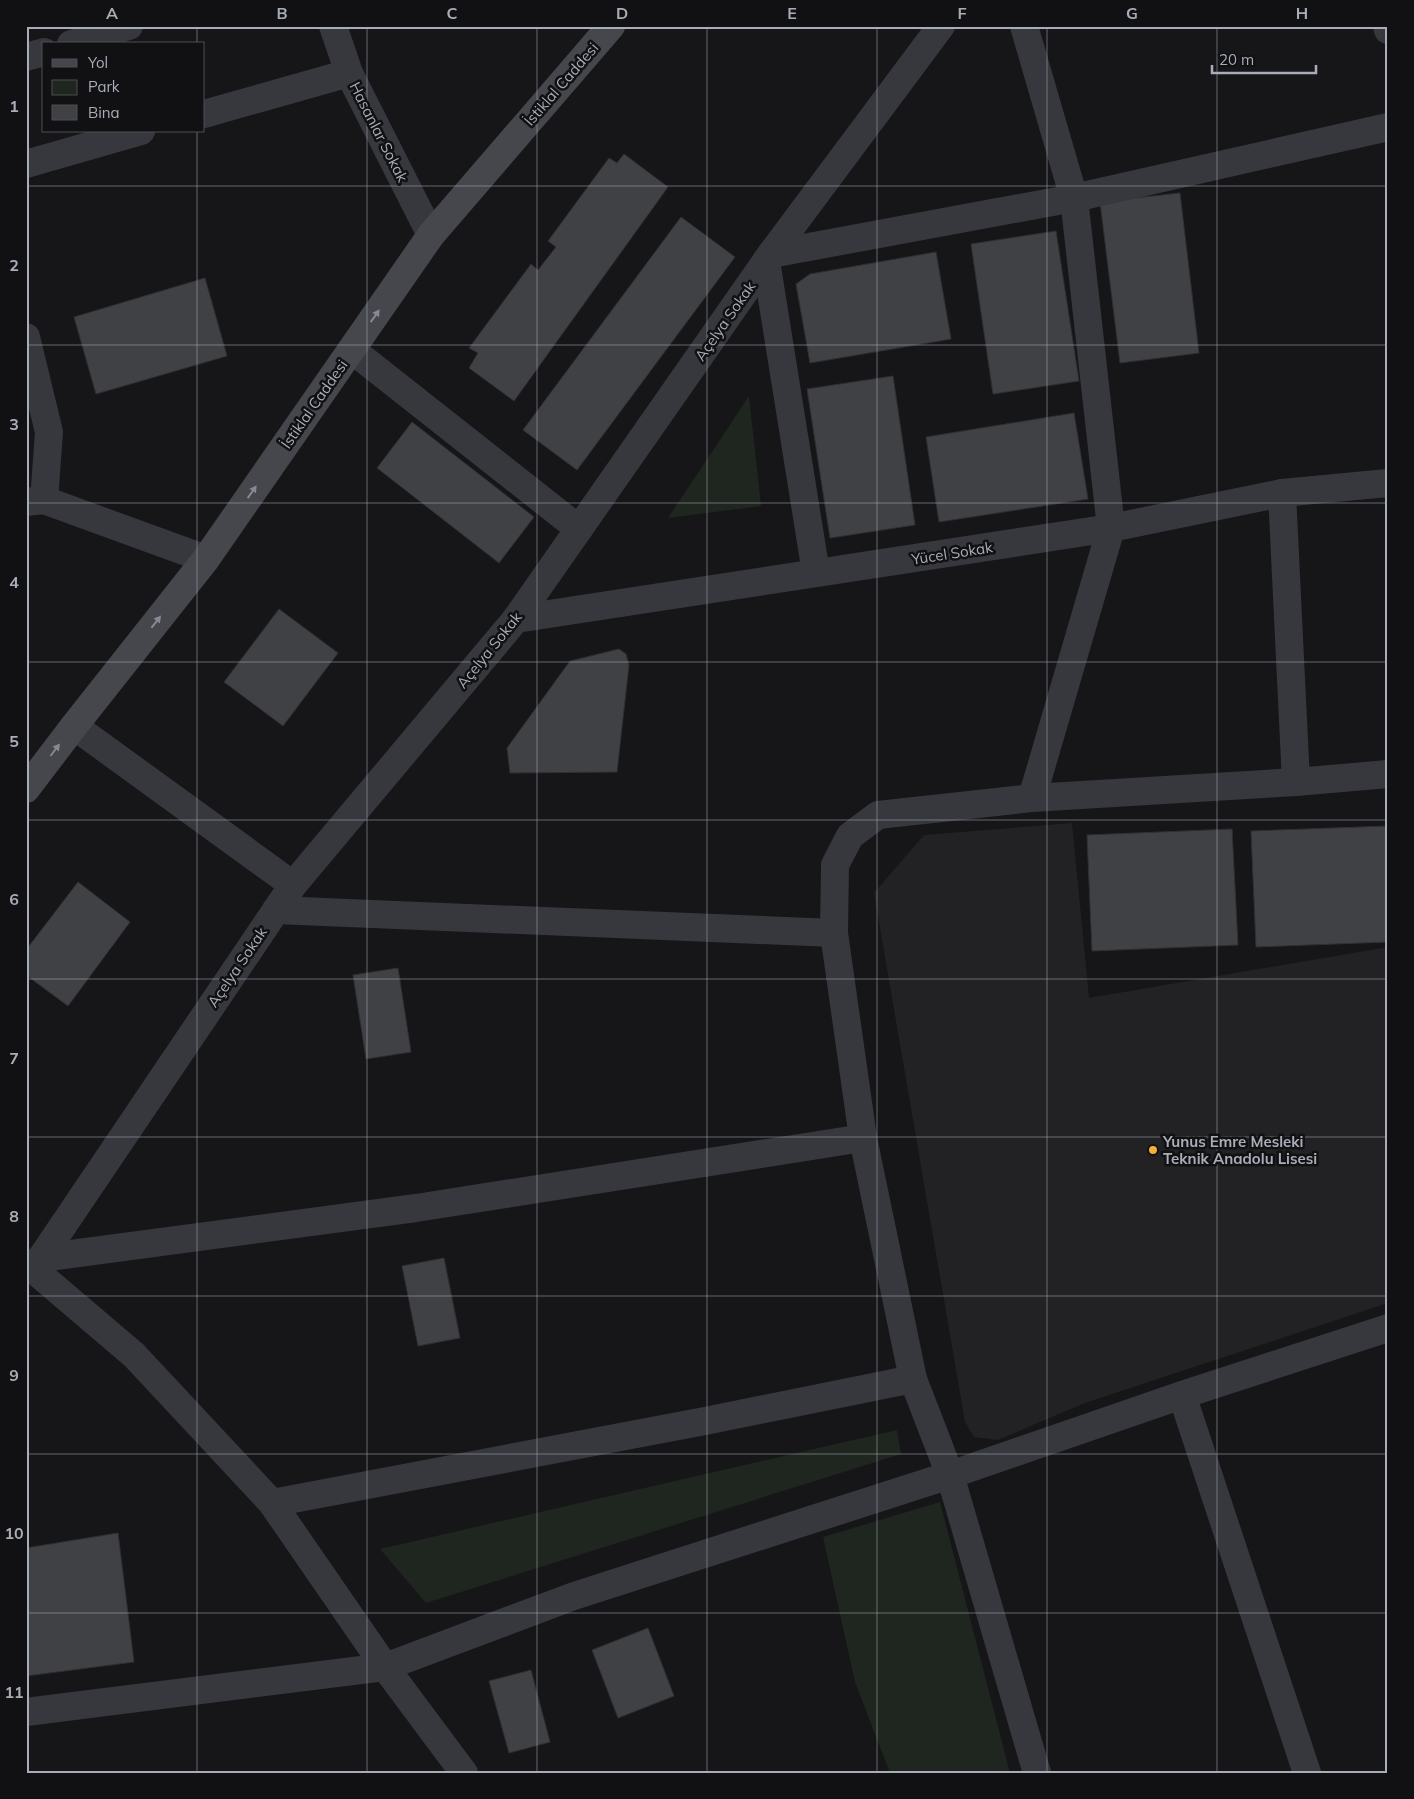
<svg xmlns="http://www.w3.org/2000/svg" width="1414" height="1799" font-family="Mulish,sans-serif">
<rect width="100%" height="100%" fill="#161618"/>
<path fill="#222225" d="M1072,823L1089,998L1388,947V1303L1085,1403L998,1440L974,1437L965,1422L874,893L924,835Z"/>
<g fill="#1e261f">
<path d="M749,396L761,506L668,518Z"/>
<path d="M897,1430L901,1454L426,1603L380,1549Z"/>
<path d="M940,1502L1010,1773H890L855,1682L823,1537Z"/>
</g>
<g fill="#404145" stroke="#303034">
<path d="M624,154L668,187L514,401L469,368L478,353L469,348L531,264L538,270L556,247L548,241L609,158L617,163Z"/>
<path d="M1180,193L1199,353L1120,363L1100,202Z"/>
<path d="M681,217L735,257L577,470L523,430Z"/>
<path d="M1056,231L1079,381L993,394L971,244Z"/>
<path d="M936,252L951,339L810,363L796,284L810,274Z"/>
<path d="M205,278L227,356L96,394L74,317Z"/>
<path d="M893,376L915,525L830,538L807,389Z"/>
<path d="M1074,413L1088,499L939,522L926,437Z"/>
<path d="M412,422L534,517L499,563L377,468Z"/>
<path d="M279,609L338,653L283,726L224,682Z"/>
<path d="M619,649L626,654L629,665L617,772L510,773L507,748L570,661Z"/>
<path d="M1388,826V942L1256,947L1251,831Z"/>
<path d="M1232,829L1238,945L1092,951L1087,835Z"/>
<path d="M78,882L130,922L68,1006L26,975V950Z"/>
<path d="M398,968L411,1052L366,1059L353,975Z"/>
<path d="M444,1258L460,1338L418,1346L402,1266Z"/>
<path d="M118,1533L134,1662L26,1676V1548Z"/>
<path d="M648,1628L674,1696L618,1718L592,1650Z"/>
<path d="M531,1670L550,1742L509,1753L489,1681Z"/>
</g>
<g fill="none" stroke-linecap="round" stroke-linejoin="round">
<g stroke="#37383d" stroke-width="28">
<path d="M333,26L349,73L431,235"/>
<path d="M1024,26L1074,198L1111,528L1032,798"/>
<path d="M1387,26L1388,30"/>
<path d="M71,44L129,26"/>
<path d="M26,57L44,52"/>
<path d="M204,114L349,73"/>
<path d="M26,164L141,131"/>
<path d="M771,254L1074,198L1388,127"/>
<path d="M766,261L816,573"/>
<path d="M26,337L49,432L44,500"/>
<path d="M352,350L579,529"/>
<path d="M1282,493L1296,782"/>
<path d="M26,502L44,500L206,559"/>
<path d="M516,619L1111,528L1282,493L1388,483"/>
<path d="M74,726L293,885"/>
<path d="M276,910L834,933"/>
<path d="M41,1258L416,1208L863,1138"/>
<path d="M26,1263L134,1355L272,1503L385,1667L464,1773"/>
<path d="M33,1270L293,885L516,619L771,254L941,26"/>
<path d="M1182,1395L1307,1773"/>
<path d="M272,1503L705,1421L913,1379"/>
<path d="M26,1712L385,1667L574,1596L950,1475L1182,1395L1388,1328"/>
<path d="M1037,1773L950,1475L913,1379L863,1138L834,933L835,865L850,836L878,815L1032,798L1296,782L1388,774"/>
</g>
<path stroke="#45474d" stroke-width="28" d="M26,789L74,726L206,559L431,235L611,26"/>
</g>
<defs><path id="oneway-solid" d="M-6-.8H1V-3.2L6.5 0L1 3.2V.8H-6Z" transform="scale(1.25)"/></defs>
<g fill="#858993">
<use href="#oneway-solid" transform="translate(375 316) rotate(-55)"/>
<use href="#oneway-solid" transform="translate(252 492) rotate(-55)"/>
<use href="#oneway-solid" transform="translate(156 622) rotate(-52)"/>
<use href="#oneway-solid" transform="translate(55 750) rotate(-53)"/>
</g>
<path fill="none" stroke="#a8adb8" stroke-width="1" stroke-opacity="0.55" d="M197,26V44M367,26V1773M537,26V1773M707,26V1773M877,26V1773M1047,26V1773M1217,26V1773M197,131V1773M26,186H1388M26,345H1388M26,503H1388M26,662H1388M26,820H1388M26,979H1388M26,1137H1388M26,1296H1388M26,1454H1388M26,1613H1388"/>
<circle fill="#f2b134" stroke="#111113" stroke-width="2" cx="1153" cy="1150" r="5"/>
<g text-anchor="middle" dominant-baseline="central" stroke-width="5" stroke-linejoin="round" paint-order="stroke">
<g font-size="15" fill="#a8adb8" stroke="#111113">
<text transform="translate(561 84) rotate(-49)">İstiklal Caddesi</text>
<text transform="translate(379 132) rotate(63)">Hasanlar Sokak</text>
<text transform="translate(725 321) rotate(-55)">Açelya Sokak</text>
<text transform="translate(314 404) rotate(-55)">İstiklal Caddesi</text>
<text transform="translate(952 553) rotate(-9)">Yücel Sokak</text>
<text transform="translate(489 650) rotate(-51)">Açelya Sokak</text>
<text transform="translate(237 967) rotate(-56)">Açelya Sokak</text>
</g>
<g font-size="15" font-weight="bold" fill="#a8adb8" stroke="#111113" text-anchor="start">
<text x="1163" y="1141">Yunus Emre Mesleki<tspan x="1163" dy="17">Teknik Anadolu Lisesi</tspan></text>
</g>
</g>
<rect width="1414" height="1799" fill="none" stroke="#111113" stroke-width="55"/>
<rect x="42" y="42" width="162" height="90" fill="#111113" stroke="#4d4f55"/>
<rect x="52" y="59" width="25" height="8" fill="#45474d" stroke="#4d4f55"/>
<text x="88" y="68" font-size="15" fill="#a8adb8">Yol</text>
<rect x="52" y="80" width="25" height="15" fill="#1e261f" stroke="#4d4f55"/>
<text x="88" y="92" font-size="15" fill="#a8adb8">Park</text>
<rect x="52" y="105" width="25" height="15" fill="#404145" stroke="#4d4f55"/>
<text x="88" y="118" font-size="15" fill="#a8adb8">Bina</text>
<path d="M1212 65v8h104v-8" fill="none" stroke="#a8adb8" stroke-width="2.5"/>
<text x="1219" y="65" font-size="15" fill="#a8adb8" stroke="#111113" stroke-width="4" paint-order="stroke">20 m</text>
<rect x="28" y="28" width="1358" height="1744" fill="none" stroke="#a8adb8" stroke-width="2"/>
<g font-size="16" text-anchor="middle" font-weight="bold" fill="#a8adb8">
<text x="112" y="19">A</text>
<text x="282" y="19">B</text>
<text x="452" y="19">C</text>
<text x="622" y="19">D</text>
<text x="792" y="19">E</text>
<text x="962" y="19">F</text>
<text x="1132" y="19">G</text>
<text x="1302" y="19">H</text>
<text x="14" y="112">1</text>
<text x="14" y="271">2</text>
<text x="14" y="430">3</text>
<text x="14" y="588">4</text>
<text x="14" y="747">5</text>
<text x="14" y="905">6</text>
<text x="14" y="1064">7</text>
<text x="14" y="1222">8</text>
<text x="14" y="1381">9</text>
<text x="14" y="1539">10</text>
<text x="14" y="1698">11</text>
</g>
</svg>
